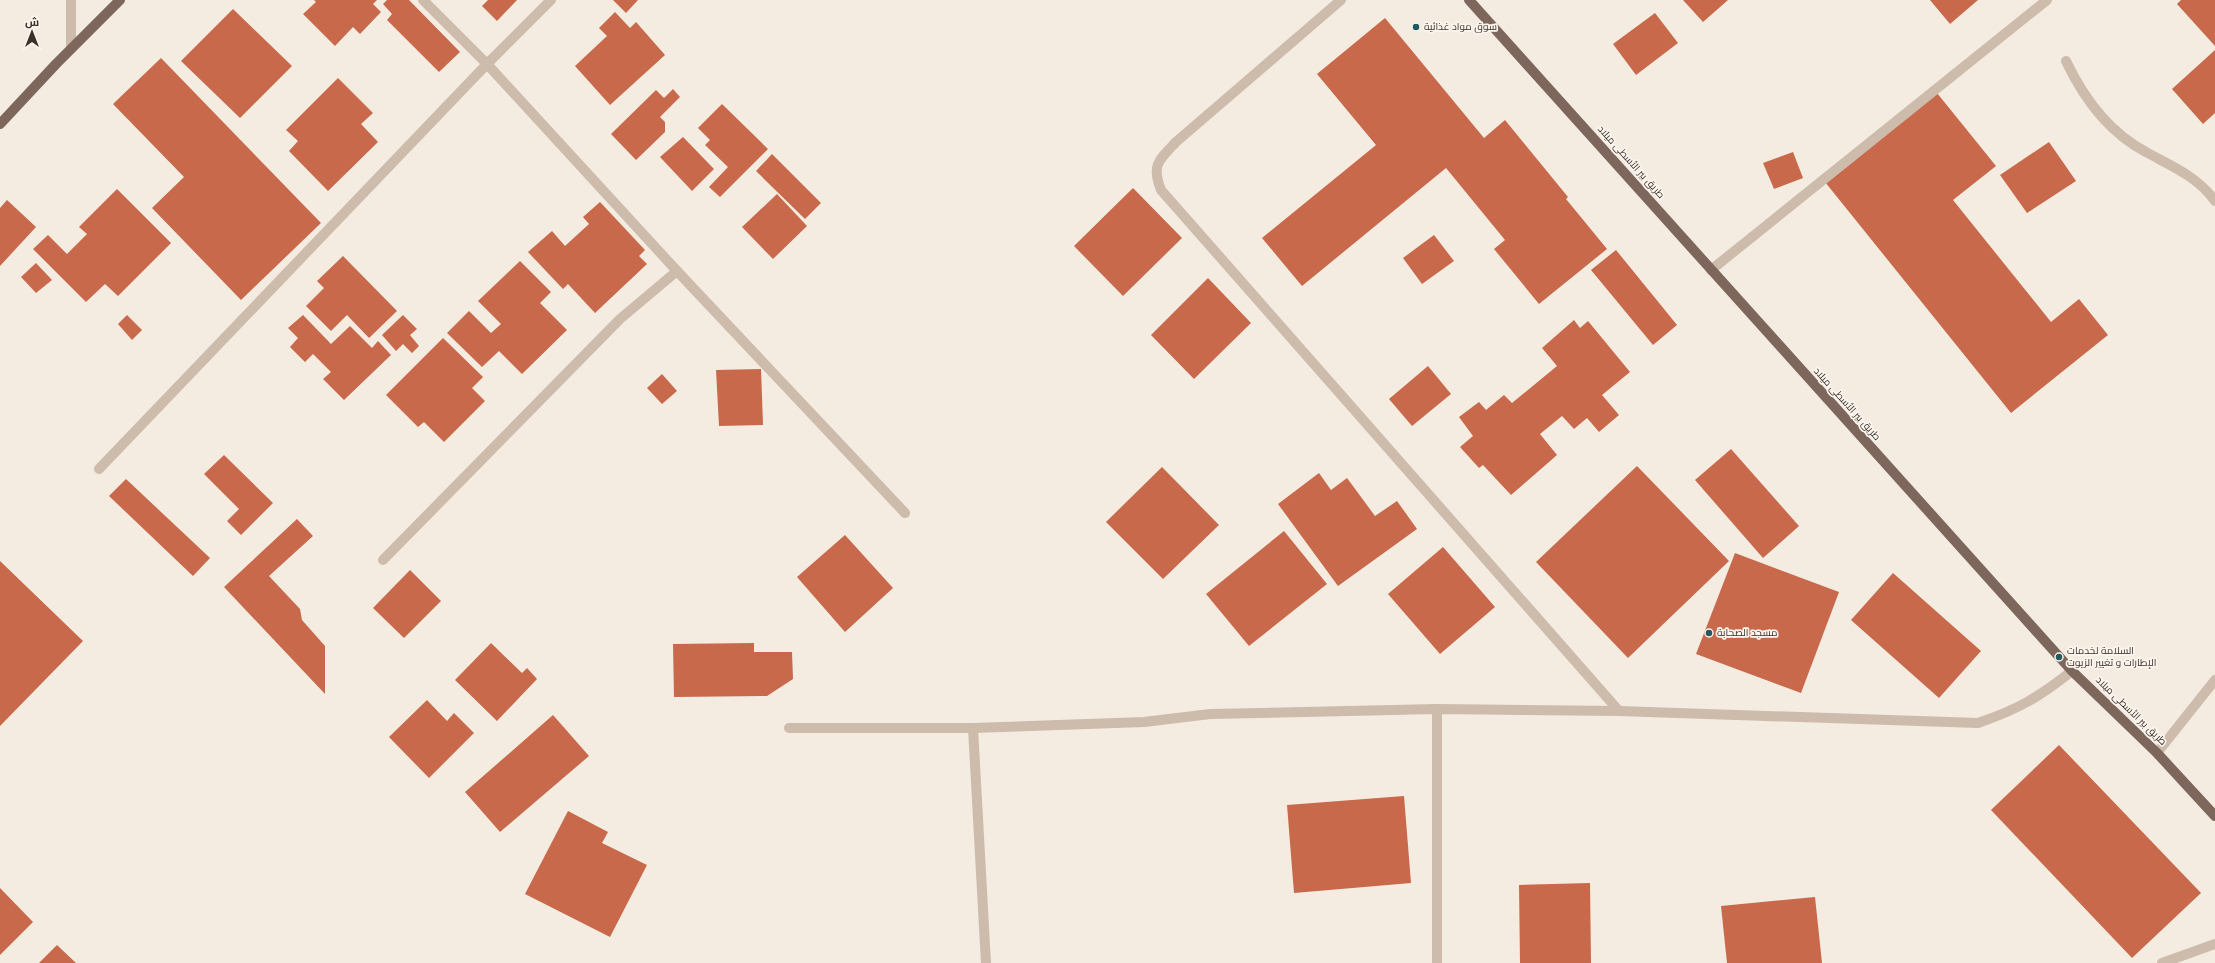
<svg xmlns="http://www.w3.org/2000/svg" width="2215" height="963" font-family="'Varela Round',Cairo,sans-serif">
<rect width="100%" height="100%" fill="#f4ebe1"/>
<g fill="#c8694b">
<path d="M314,0H377L373,4L381,12L360,34L353,27L335,46L303,14L316,2Z"/>
<path d="M387,0H409L460,52L439,72L387,20L392,14L383,4Z"/>
<path d="M488,0H517L497,21L482,6Z"/>
<path d="M613,0H638L626,13Z"/>
<path d="M1683,0H1728L1703,22Z"/>
<path d="M1930,0H1978L1950,24Z"/>
<path d="M2181,0H2215V46L2177,4Z"/>
<path d="M233,9L292,66L240,118L181,61Z"/>
<path d="M615,12L630,28L636,22L665,55L610,105L575,66L607,36L599,28Z"/>
<path d="M1655,13L1678,43L1636,75L1613,44Z"/>
<path d="M1385,18L1484,138L1505,120L1568,197L1566,199L1607,249L1539,304L1494,249L1505,240L1446,168L1302,286L1262,238L1376,145L1317,74Z"/>
<path d="M2215,50V113L2203,124L2172,89Z"/>
<path d="M161,58L321,223L241,300L152,208L184,177L113,104Z"/>
<path d="M338,78L373,113L361,124L378,142L328,191L289,151L298,141L286,130Z"/>
<path d="M673,89L680,97L660,117L665,122V132L636,160L611,134L656,90L664,98Z"/>
<path d="M1937,93L1996,166L1953,200L2051,322L2079,299L2108,335L2011,413L1825,182Z"/>
<path d="M722,104L768,149L720,197L709,187L728,167L705,145L710,140L698,128Z"/>
<path d="M683,137L714,169L692,191L660,157Z"/>
<path d="M2049,142L2076,181L2027,213L2000,175Z"/>
<path d="M1793,152L1803,178L1774,189L1763,163Z"/>
<path d="M772,154L821,203L805,219L756,171Z"/>
<path d="M1133,188L1182,238L1123,296L1074,246Z"/>
<path d="M117,189L171,243L118,296L105,284L86,302L33,249L48,235L67,254L87,234L79,227Z"/>
<path d="M777,194L807,226L773,259L742,227Z"/>
<path d="M7,200L36,227L0,266V208Z"/>
<path d="M600,202L645,250L639,256L647,264L595,313L568,284L563,289L528,252L552,231L565,246L589,224L583,217Z"/>
<path d="M1434,235L1454,261L1422,284L1403,258Z"/>
<path d="M1616,250L1677,325L1653,345L1591,270Z"/>
<path d="M343,256L397,311L369,338L347,315L331,331L306,306L324,288L317,281Z"/>
<path d="M520,261L551,292L540,303L567,330L522,374L499,351L482,367L447,333L469,311L491,333L501,324L478,301Z"/>
<path d="M36,263L52,280L36,293L21,277Z"/>
<path d="M1208,278L1251,323L1194,379L1151,335Z"/>
<path d="M127,315L142,330L132,340L118,324Z"/>
<path d="M303,315L331,344L350,326L372,348L378,341L391,355L344,400L323,379L331,372L313,354L305,362L290,347L298,338L288,328Z"/>
<path d="M403,315L417,329L410,335L419,346L412,353L403,344L396,351L382,335Z"/>
<path d="M1574,320L1580,328L1588,321L1630,372L1602,395L1619,415L1599,432L1587,418L1574,429L1562,416L1540,434L1557,455L1511,495L1483,465L1479,468L1460,447L1473,436L1459,417L1479,402L1486,410L1504,395L1512,403L1557,366L1542,348Z"/>
<path d="M443,338L483,377L472,388L485,401L444,442L424,422L418,427L386,395Z"/>
<path d="M1428,366L1451,394L1412,426L1389,399Z"/>
<path d="M761,369L763,425L719,426L716,370Z"/>
<path d="M662,374L677,391L662,404L647,388Z"/>
<path d="M1731,449L1799,526L1763,558L1695,480Z"/>
<path d="M224,455L273,503L241,535L227,521L239,509L204,474Z"/>
<path d="M1637,466L1729,561L1628,658L1536,562Z"/>
<path d="M1162,467L1219,525L1163,579L1106,522Z"/>
<path d="M1319,473L1331,490L1347,478L1375,516L1397,501L1417,529L1338,586L1278,504Z"/>
<path d="M126,479L210,558L193,576L109,496Z"/>
<path d="M297,519L313,536L269,576L300,609L302,620L325,646V694L224,587Z"/>
<path d="M1284,531L1327,584L1249,646L1206,594Z"/>
<path d="M845,535L893,588L845,632L797,577Z"/>
<path d="M1443,547L1495,607L1440,654L1388,594Z"/>
<path d="M1735,553L1839,592L1801,693L1696,654Z"/>
<path d="M0,561L83,641L0,726Z"/>
<path d="M410,570L441,601L404,638L373,608Z"/>
<path d="M1893,573L1981,651L1939,698L1851,620Z"/>
<path d="M491,643L522,673L527,668L537,679L497,721L455,680Z"/>
<path d="M754,643V652H792L793,679L767,696L674,697L673,644Z"/>
<path d="M427,700L447,721L454,713L474,733L429,778L389,737Z"/>
<path d="M553,715L589,756L500,832L465,792Z"/>
<path d="M2059,745L2201,893L2132,958L1991,810Z"/>
<path d="M1404,796L1411,883L1294,893L1287,805Z"/>
<path d="M568,811L608,832L602,843L647,865L610,937L525,894Z"/>
<path d="M1590,883L1591,963H1520L1519,885Z"/>
<path d="M0,888L33,922L0,955Z"/>
<path d="M1815,897L1822,963H1727L1721,906Z"/>
<path d="M57,945L76,963H39Z"/>
</g>
<g fill="none" stroke-linecap="round" stroke-linejoin="round">
<g stroke="#cdbbac" stroke-width="10">
<path d="M71,0V49"/>
<path d="M423,0L487,64L677,271L905,513"/>
<path d="M1341,0L1176,142C1159,160 1151,165 1161,190L1619,711"/>
<path d="M2066,61C2084,99 2108,132 2146,152C2171,166 2197,176 2215,201"/>
<path d="M1711,270L2047,0"/>
<path d="M99,469L487,64L551,0"/>
<path d="M383,560L620,319L677,271"/>
<path d="M1437,709V963"/>
<path d="M789,728H973L1144,722L1210,714L1437,709L1619,711L1978,723C2019,709 2039,697 2072,671"/>
<path d="M973,728L986,963"/>
<path d="M2157,753L2215,680"/>
<path d="M2162,963L2215,944"/>
</g>
<g stroke="#7d675c" stroke-width="10">
<path d="M1469,0L2072,671L2157,753L2215,816"/>
<path d="M0,124L56,64L120,0"/>
</g>
</g>
<g fill="#1f5a5e" stroke="#fbf5ee" stroke-width="1.5">
<circle cx="1416" cy="27" r="4"/>
<circle cx="1709" cy="633" r="4"/>
<circle cx="2059" cy="657" r="4"/>
</g>
<g text-anchor="middle" dominant-baseline="central" stroke-width="3.5" stroke-linejoin="round" paint-order="stroke">
<g font-size="10" fill="#3b302b" stroke="#fbf5ee" text-anchor="start">
<text x="1424" y="27">سوق مواد غذائية</text>
<text x="1717" y="633">مسجد الصحابة</text>
<text x="2067" y="651">السلامة لخدمات<tspan x="2067" dy="12">الإطارات و تغيير الزيوت</tspan></text>
</g>
<g font-size="10" fill="#3b302b" stroke="#fbf5ee">
<text transform="translate(1631 162) rotate(48)">طريق بير الأسطى ميلاد</text>
<text transform="translate(1847 404) rotate(48)">طريق بير الأسطى ميلاد</text>
<text transform="translate(2131 711) rotate(44)">طريق بير الأسطى ميلاد</text>
</g>
</g>
<g transform="translate(32 32)" stroke="#fbf5ee" stroke-width="3" paint-order="stroke">
<path d="M0-3L7 15L0 10L-7 15Z" fill="#3b302b"/>
<text y="-6" font-size="11" font-weight="bold" text-anchor="middle" fill="#3b302b">ش</text>
</g>
</svg>
